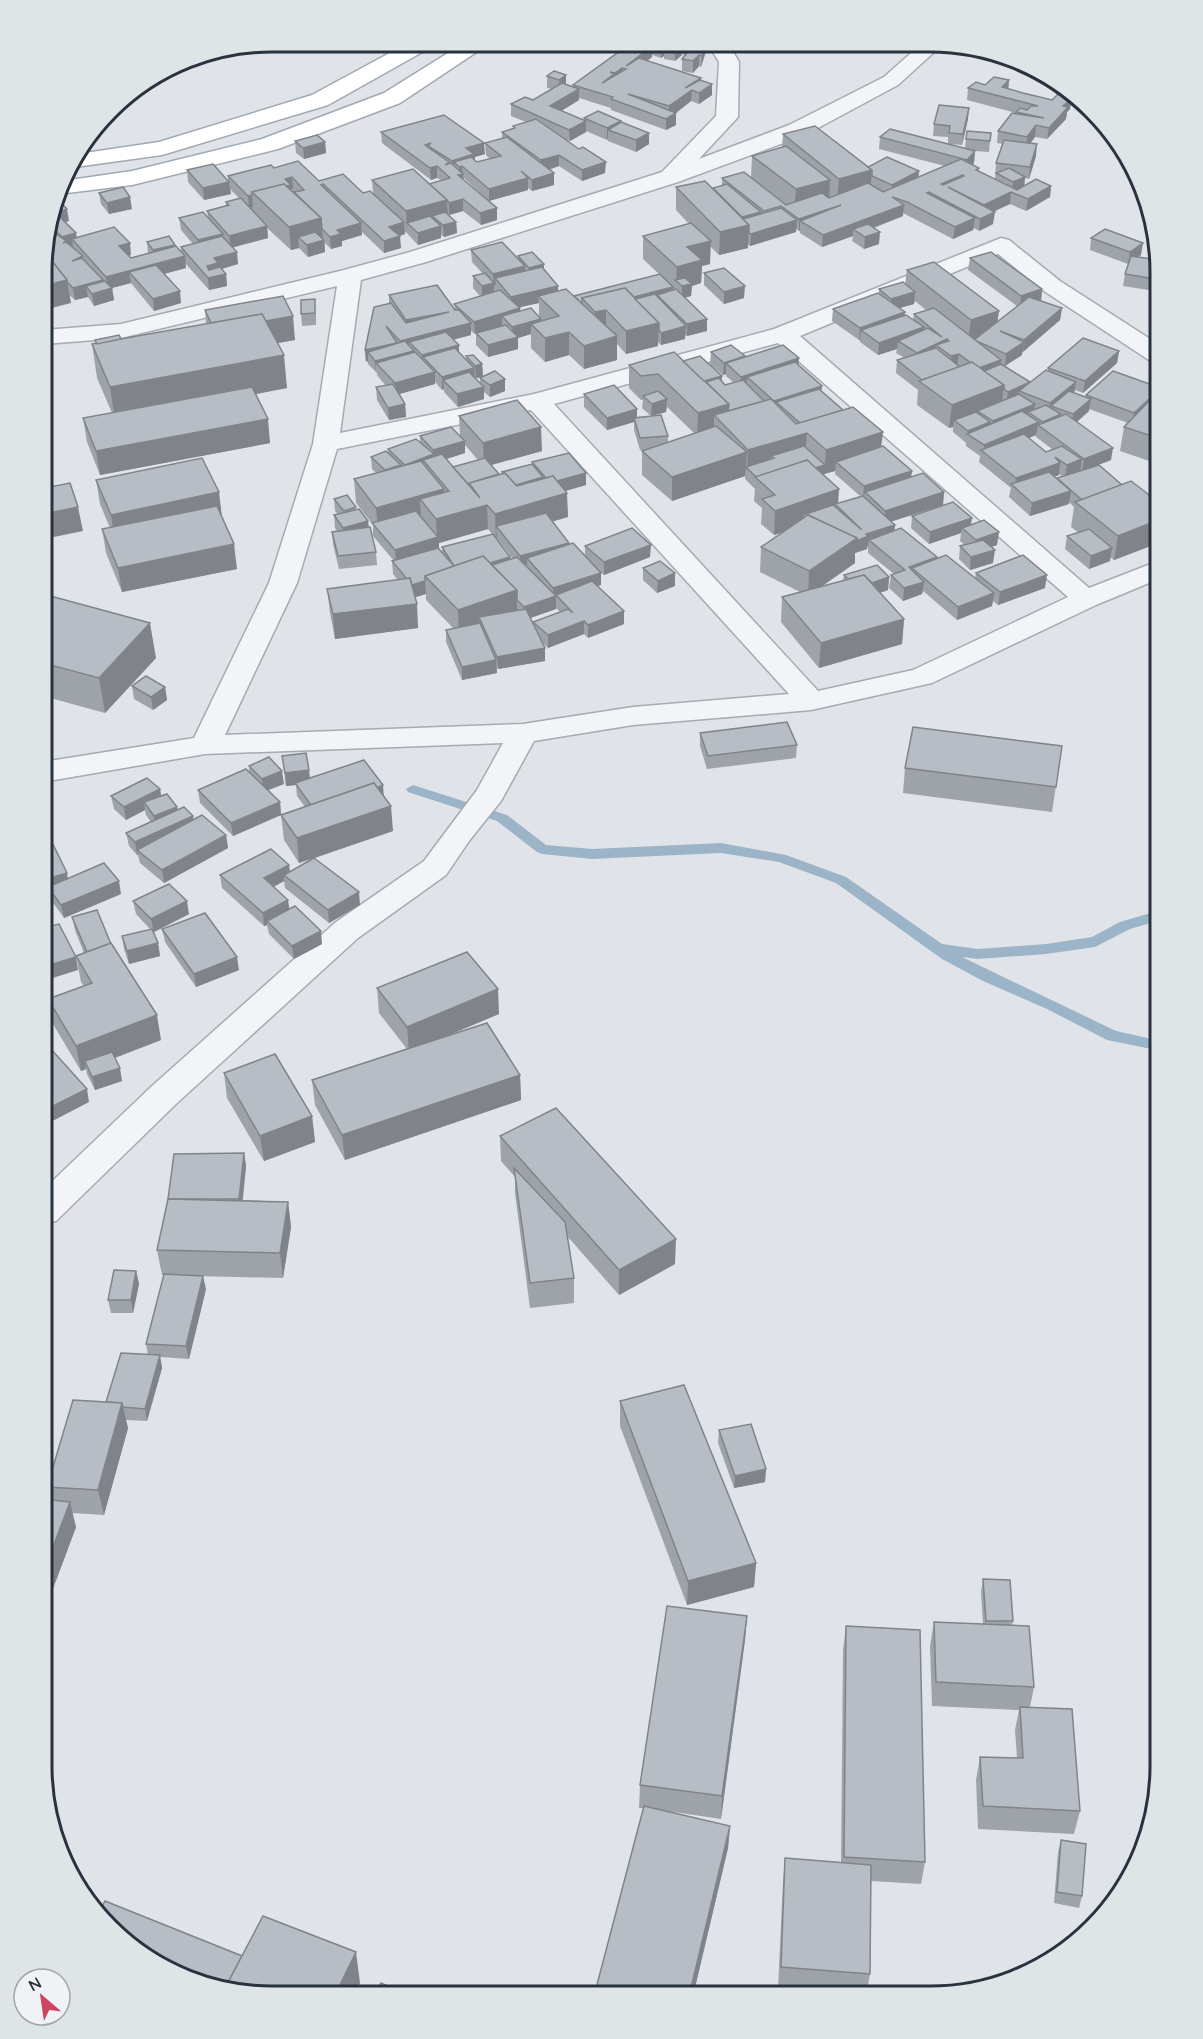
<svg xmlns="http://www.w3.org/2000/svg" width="1203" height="2039" font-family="Quicksand,sans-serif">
<rect width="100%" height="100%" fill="#e0e4e9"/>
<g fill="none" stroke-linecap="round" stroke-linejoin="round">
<path fill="#9bb4c8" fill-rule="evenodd" d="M413,785L507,815L546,845L592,849L721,843L786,855L846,877L942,944L978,949L1046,944L1092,937L1120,922L1161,910V920L1130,929L1095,947L1046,954L978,959L962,957L1116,1031L1161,1041V1051L1107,1040L1047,1009L983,981L942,959L836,883L779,862L721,853L592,859L542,854L537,852L497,821L408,792L406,789Z"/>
<defs>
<path id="street" d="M707,43H728L739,62L738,117L699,159L789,125L884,77L921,44H943L898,85L805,135L678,182L426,262L361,280L340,433L534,394L774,329L1001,238L1009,240L1060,281L1161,346V364L1152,362L1044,291L998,254L800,336L1089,588L1161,560V578L1096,605L932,683L811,710L633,725L534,741L501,801L469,841L446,875L358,938L176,1104L56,1221L43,1224V1190L152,1086L336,922L424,861L477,790L503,743L205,754L43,782V762L194,738L269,583L313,444L337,286L121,338L44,344V330L121,324L344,270L410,252L662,172L716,116L719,62ZM778,343L1068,597L913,670L818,691L554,404ZM531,410L789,694L633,707L523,724L225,735L297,583L337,449Z"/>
<g id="primary">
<path d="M410,42H436L433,46L328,105L162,155L68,168L78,154L159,142L312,95Z"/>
<path d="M464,43H487L484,47L400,103L278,149L132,185L59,194L63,181L132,171L262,139L384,93Z"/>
</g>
</defs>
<use href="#street" stroke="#a5abb3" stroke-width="3"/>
<use href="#primary" stroke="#9fa9b4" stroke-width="3"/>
<use href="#street" fill="#f2f4f7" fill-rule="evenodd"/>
<use href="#primary" fill="#fff" fill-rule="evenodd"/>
</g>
<g fill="#9da3a9" fill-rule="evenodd">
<path d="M605,43H629L617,49L605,44Z"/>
<path d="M631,43H683L682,55L675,61L664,59V56L661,58L652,55V57L647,61L701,78V81L712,84V95L699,104L691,101L676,113V125L666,130L611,110V108L579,98V100L561,111L584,120V118L621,121V122L649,144L636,152L608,141V139L607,140L586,131V132L570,141L567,140L605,173L582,181L559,166L549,170L554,185L532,191L528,188V190L489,201L464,178V180L497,220L481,225L463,211L449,215L448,214L456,222L457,233L444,237L441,235V238L418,245L405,231V234L399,236L401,248L384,253L362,232V235L342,241V246L331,249L325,243V252L308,257L299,248L291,250L267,228L268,238L232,247L238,264L222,269L226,274L227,286L209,290L185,263L186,268L164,274L181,303L154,311L131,283L112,288L114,300L94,306L88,297L75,300L69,295L71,303L44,242L56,202L69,221L65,222L77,237L131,255L129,256L131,258L148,253L147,242L175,245V246L181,252V247L193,244L181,230L179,218L208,217L207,211L226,206V202L239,198L230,189L231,194L204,200L188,182L187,170L228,181V176L274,168L319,181L363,193L373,194L372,180L429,184L441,180L437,178L431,180L382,143L381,132L485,154L475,157V161L477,162L490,159L486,155L485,143L502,139V132L513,129V126L526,122L511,116V104L533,100L552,89L547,88V76L566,75V84L573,87V85Z"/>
<path d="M787,44H824V48L789,49Z"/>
<path d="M826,44H884V49H854L853,45V46L827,47Z"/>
<path d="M706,51L701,67L699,66L693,73L682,71V59L683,57L684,53Z"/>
<path d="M988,51L1010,57H988Z"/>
<path d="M1009,80L1008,88L1070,109L1067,112L1066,119L1047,139L1035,137L1030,143L1036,156L1029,179L1025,178L1024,186H1051L1050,197L1026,211L1010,204L993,212V224L979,231L974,228L973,230L953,239L903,213V216L874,228L879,244L864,249L852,241L853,236L822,247L800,233V230L799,231L796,229V232L750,246L748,244V248L719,255L710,246V264L702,266L701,283L692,286L691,296L685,298L707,319V331L687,336L685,335V339L661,345L658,342V346L626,354L617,344V360L584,369L569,355L545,362L531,348V334L518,338V349L488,357L476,345V334H475L471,331V335L453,340L459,352L466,359V356L482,364L483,377L505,391L490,397L484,392V399L458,407L444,392V389L442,390L435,382V384L399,394L405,404L406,417L389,420L377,400L376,387L386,386L377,375V373L368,364V361L366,362L365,350L389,304V295L455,310L454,304L480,296L473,288V276L483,274L472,262L471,250L518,259V256L544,264V270L558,286V291L574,296L659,274L643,259V236L689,224L676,210V187L713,188L722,186V178H751L752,156L782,147L783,134L868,167L919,171L918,177L945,166L879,149L880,137L948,144V137L933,136L934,124L968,119L962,145L949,144L965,148L966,139L991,133L989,152L975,151L974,163L972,165L979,168V171L995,179L996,163L1003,144L997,143L998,131L1016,113L967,100L968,88ZM539,303V316L520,311L519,307ZM482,377L480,378V383L476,378Z"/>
<path d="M295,141L325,142L326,153L304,159L296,153Z"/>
<path d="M99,193L132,209L109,214L101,204Z"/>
<path d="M1091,238L1141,255L1138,257L1161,272V292L1123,286L1125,274L1128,264L1090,250Z"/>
<path d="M970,258L1042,289L1041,301L1062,308L1060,320L1022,352V355L1005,366L1030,382L1048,371V368L1119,351L1117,363L1083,393L1075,390L1074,393L1086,397V395L1161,401V465L1120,451L1124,427L1128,423L1089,409V411L1077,422L1111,460L1098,465L1122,485L1149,495L1161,490V542L1114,560L1110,557V561L1089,569L1065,549L1067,536L1079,533L1071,527L1074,507L1069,502V504L1030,516L1009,497L1011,488L979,462L980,456L966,446V443L953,432V427L949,428L917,405L918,390L896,373L897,360L905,358L896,353L897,349L878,355L860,342V340H859L832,321L833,309L879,294V289L905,284L907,270L997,322L1017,306L968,270ZM915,301L926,310L914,314L913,320L904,315L899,308L914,304ZM1036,435V437L1052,449L1046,452L1029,438ZM1059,474L1062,476L1057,478V479L1054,477L1059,475Z"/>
<path d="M704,273L744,298L724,304L704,285Z"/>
<path d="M205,310L295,340L277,343L287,388L256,394L270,443L100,475L87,442L83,418L112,413L97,378L92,344H96L95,340L121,339L206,324Z"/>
<path d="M316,311V325L302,326L301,314Z"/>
<path d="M711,352L745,356L744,358L799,366L822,391L881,447L912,471L911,477L944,492L943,505L891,521L895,525L894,530L937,557V559L975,579L976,573L1045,588L998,605L993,601L992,606L957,620L923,591L922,594L903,601L889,588L891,575L894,574L868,553V546H867V549L855,553V563L821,587L843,580L844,575L889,577L888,590L880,593L904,619L902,644L819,668L781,622L782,597L800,592L760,572L761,547L784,532L774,535L761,524L762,508L754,501L755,489L745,479V476L672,501L642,475V451L644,450H640L634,430V422L607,430L584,407V394L637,409V417L651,416L642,408L643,400H641L629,388V365L683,361L722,376L721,381L725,385L733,382L726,376V374L723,375L710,364ZM667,407L694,433L668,442V436L652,416L666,412ZM835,471V474L860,496L838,503L824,475V474Z"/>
<path d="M459,416L542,451L491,465L499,474L502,473V472L532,465V462L586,473V485L566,491L568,517L552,521L569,543V544L585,556V546L650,557L604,575L599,571L601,585L597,586L624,624L588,638L584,634L548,648L543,643L545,661L498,669L497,667V673L462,680L446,642V630L453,628L426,600V594L415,597L418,628L335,639L330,613L327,589L398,580L393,574L392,561H394L373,536V525L356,503L354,479L376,473L372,469L371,457L388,453V449L420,442V436H460ZM465,445L478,460L453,467L446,459L465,453ZM488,529L492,534L442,547V552L439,548V543ZM496,538H497L512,558L510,559ZM556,608L560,612L533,622V623L531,618L556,609Z"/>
<path d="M96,480L222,517L237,569L122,592L106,553L102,529L110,528L100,504Z"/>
<path d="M334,499L357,509L368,521L369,527L376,552L377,565L339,569L333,544L332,532L337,531L335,528L334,515L338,514L335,511Z"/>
<path d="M912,516L971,525L997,545L991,547L993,563L970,570L959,559L960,546L965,545L960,541L961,533L929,544L911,528Z"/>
<path d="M643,568L675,573V586L657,593L643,580Z"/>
<path d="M43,594L156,658L105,713L43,696Z"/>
<path d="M132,686L165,687L167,700L153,710L134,699Z"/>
<path d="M700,733L797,745L796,758L707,769L700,746Z"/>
<path d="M1062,746L1052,812L903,793L905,768Z"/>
<path d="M282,756L309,770L310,778L384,797L393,831L315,858L360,905L329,923L285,888L284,881L274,887L289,910L322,944L294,959L269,934L267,925L264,926L222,888L220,875L290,871L313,858L299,863L284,840L281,815L305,807L297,796L296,785L286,786Z"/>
<path d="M249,766L284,784L268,790L280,802L281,815L233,836L200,803L198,790L249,772Z"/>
<path d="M160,789L161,796L177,807L178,810L193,820L226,835L228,848L164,883L140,863L138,855H137L129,846L126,833L151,822L146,815L145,810L126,820L114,809L111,796Z"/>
<path d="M43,828L68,879L121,894L64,918L51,900L49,892L43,894Z"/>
<path d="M133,901L189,914L154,932L158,943L160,956L129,964L124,949L122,936L150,929L136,914Z"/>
<path d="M72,917L111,944L161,1040L115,1058L122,1081L95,1090L87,1074L86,1069L81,1071L53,1024L48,999L84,986L81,982L76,956L84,953L75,930Z"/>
<path d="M162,929L239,970L196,987L165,942Z"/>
<path d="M377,988L499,1014L448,1035L520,1075L521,1100L345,1160L315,1105L312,1080L407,1049L379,1013Z"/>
<path d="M224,1073L312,1116L315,1142L264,1161L227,1098Z"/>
<path d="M500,1136L675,1264L619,1295L568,1237L574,1278V1303L530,1308L515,1193V1177L501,1161Z"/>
<path d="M244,1153L246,1166L243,1200L288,1202L291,1227L283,1278L196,1276L206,1289L189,1359L160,1357L162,1368L147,1421L126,1420L128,1428L104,1515L72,1513L76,1527L42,1618V1499L51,1500L47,1487L106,1402L148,1355L146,1344L164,1275H162L157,1250Z"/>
<path d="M136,1271L139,1284L133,1313H111L108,1300Z"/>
<path d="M620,1401L756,1563L754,1587L687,1605L620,1426Z"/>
<path d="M719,1430L766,1469L765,1482L734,1488L718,1443Z"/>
<path d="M983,1579L1013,1621L1012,1626L1034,1687L1030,1707L1080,1811L1074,1834L978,1829L976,1780L980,1757L1017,1758L1015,1730L1019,1710L932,1706L930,1646L934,1622L983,1624L981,1592Z"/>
<path d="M747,1616L745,1640L721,1819L667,1811L730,1826L728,1848L693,1996H594L644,1808H639L640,1785Z"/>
<path d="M846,1626L925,1862L921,1884L871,1881L870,1974L866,1996L778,1989L783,1881L785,1858L841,1863L843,1650Z"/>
<path d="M1061,1840L1082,1896L1079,1908L1054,1903L1058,1852Z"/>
<path d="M1067,1937L1071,1949L1064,1953V1948Z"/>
</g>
<g fill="#80848a">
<path d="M617,43H629L617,49Z"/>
<path d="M666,43H680L664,47V56L661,58V47Z"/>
<path d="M683,43L682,55L675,61V50Z"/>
<path d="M706,43H707L706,51L701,67L702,56Z"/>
<path d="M652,46V57L626,77V66Z"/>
<path d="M699,55V66L693,73V61Z"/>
<path d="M622,68V79L615,84V73Z"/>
<path d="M566,75V86L559,91V80Z"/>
<path d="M701,78V90H692L691,101L672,116L676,113V125L666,130V119L669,117V106L685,88Z"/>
<path d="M1009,80L1008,92L1001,98L1002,87Z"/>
<path d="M712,84V95L699,104V93Z"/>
<path d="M579,89V100L550,118V106Z"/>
<path d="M1072,98L1070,109L1067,112L1066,119L1047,139L1049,128L1063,106Z"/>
<path d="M969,108L968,119L962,145L963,134Z"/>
<path d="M586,121V132L570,141L569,130Z"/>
<path d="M621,121V132L608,130V139L607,140V128Z"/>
<path d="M1036,125L1035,137L1026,149L1027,137Z"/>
<path d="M649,133V144L636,152V140Z"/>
<path d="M325,142L326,153L304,159L303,148Z"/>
<path d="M484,143L485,154L475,157V166H462L464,185L458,175H460L459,167L454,162V173H453L452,161L466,148Z"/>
<path d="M1037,144L1036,156L1029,179L1030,167Z"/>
<path d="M975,151L974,163L966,171L967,160Z"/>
<path d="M559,155V166L541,172V160Z"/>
<path d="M606,162L605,173L582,181V170Z"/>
<path d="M437,166V178L431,180L430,168Z"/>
<path d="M872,170L870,193L837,201L839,179Z"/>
<path d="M919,171L918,183L891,197L892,185Z"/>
<path d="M554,173V185L532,191V180Z"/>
<path d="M292,177L293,189H291L292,196L287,198L285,179Z"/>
<path d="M1025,177L1024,189L1012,193L1013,182Z"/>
<path d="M528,178V190L489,201V189Z"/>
<path d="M830,180L829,203L794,212L796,189Z"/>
<path d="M229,182L231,194L204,200L203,188Z"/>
<path d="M1051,186L1050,197L1026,211L1028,199Z"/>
<path d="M1011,192L1010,204L983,216L984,205Z"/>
<path d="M252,195L253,207L249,208L248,196Z"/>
<path d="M130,197L132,209L109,214L107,203Z"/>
<path d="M463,199V211L449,215V203Z"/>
<path d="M447,200L448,222L432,216V227L407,223V234L406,211Z"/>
<path d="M841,205L800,221V230L799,231V219Z"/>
<path d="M904,205L903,216L859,233L853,229V236L822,247L823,235Z"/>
<path d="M497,208V220L481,225L480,213Z"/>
<path d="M67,209L69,221L57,224L56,213Z"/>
<path d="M761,212L760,224L749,227L748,248L719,255L720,232L736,219Z"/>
<path d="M995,212L993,224L979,231L980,219Z"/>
<path d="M321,218L323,241L324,240L325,252L308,257L307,245L298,237L299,248L291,250L289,227Z"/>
<path d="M975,218L973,230L953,239L955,227Z"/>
<path d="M797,220L796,232L750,246L751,234Z"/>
<path d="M404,222L405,234L390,239L389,227Z"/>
<path d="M456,222L457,233L444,237L443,225Z"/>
<path d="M361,223L362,235L342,241V246L331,249L330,237L337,230Z"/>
<path d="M267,226L268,238L231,248L229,236Z"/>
<path d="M441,226V238L418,245V233Z"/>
<path d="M880,232L879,244L864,249L865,237Z"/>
<path d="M76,233L78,245L72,239L73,246L67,248L65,255L62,237Z"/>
<path d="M223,234L224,246L200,252L198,240Z"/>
<path d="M400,236L401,248L384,253V241Z"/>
<path d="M711,241L710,264L702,266L701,283L692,286L691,296L682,298V286L676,281L677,267L687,247Z"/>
<path d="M130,243L131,255L121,258L119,246Z"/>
<path d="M1143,243L1141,255L1128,264L1130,252Z"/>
<path d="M175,245L177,257L155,262L153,250Z"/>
<path d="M237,252L238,264L218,270L208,278L207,266L214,258Z"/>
<path d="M185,256L186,268L137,281L129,272L131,283L108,289L106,277Z"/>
<path d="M544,264V276L530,280L529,268Z"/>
<path d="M525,266V278H495L496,285H494V295L482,298V286L494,283L493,274Z"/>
<path d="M226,274L227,286L209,290L208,278Z"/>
<path d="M67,280L71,303L44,310V286Z"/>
<path d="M103,280L105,290L112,288L114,300L94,306L92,294L86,286L88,297L75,300L73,288Z"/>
<path d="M558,286V298L538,296L539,303L512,309L511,297Z"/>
<path d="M745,286L744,298L724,304V292Z"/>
<path d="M673,287V299L657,295L656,303L631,298Z"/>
<path d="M1042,289L1041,301L1020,308L1021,296Z"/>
<path d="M180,291L181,303L154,311L153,299Z"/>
<path d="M915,292L914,304L890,311L891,299Z"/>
<path d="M520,308V320L502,316V326L475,334L474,322Z"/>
<path d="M1062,308L1060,320L1023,352L1024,340Z"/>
<path d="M606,310V333L595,336V312Z"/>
<path d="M999,311L996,334L968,343L971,320Z"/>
<path d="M449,312L406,332V320Z"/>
<path d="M905,312L904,324L861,330L860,340H859L860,328Z"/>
<path d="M293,316L295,340L217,354L214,330Z"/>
<path d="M541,319L542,331L531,324V334L518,338V349L488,357V345L513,338L512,327Z"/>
<path d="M707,319V331L687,336V324Z"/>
<path d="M471,323V335L416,349L409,342V351L401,353L400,341Z"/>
<path d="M659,323L658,346L626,354V331Z"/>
<path d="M686,326L685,339L661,345V333Z"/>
<path d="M924,327L923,339L898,341L897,349L878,355L879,343Z"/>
<path d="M569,332V355L545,362V338Z"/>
<path d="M617,336V360L584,369V346Z"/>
<path d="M947,339L946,351L936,345L935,356L916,365L917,353Z"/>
<path d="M1024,342L1022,355L1005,366L1006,354Z"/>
<path d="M397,343L398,355L368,352V361L366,362L365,350Z"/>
<path d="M459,345V357H423V367H422V355Z"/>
<path d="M414,351V363H376V373L375,361Z"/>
<path d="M1119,351L1117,363L1083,393L1085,381Z"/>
<path d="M959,354L957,366L950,368L951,356Z"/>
<path d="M284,355L287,388L115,420L110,387Z"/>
<path d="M745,356L744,368L726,363V374L723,375L724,363Z"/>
<path d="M799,358L798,371L747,377V387L740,389L741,377Z"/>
<path d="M1001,360L999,373L986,377L978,368Z"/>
<path d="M482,364L483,377L476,378L475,366Z"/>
<path d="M474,368L475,381L443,380L444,389L442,390V377Z"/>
<path d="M435,372V384L396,395L395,383Z"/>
<path d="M722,376L721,388L700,382Z"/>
<path d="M505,379V391L490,397V385Z"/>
<path d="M1030,382L1019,391L1018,399L1006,404L1008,392Z"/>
<path d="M1076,382L1074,394L1051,406L1050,414L1048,416L1050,403Z"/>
<path d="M1004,385L1001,408L977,411L976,418L954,420L953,427L949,428L952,405Z"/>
<path d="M822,386L821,398L776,402V413H773L774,401Z"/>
<path d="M484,387V399L458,407L457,394Z"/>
<path d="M1161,388L1159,400L1132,425L1134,413Z"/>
<path d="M667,399L666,412L651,416L652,404Z"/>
<path d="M1091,399L1089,411L1071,427L1073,414Z"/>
<path d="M405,404L406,417L389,420L388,408Z"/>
<path d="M729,404L728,427L714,415V432L697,437L698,413Z"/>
<path d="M1035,404L1033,416L1028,412L1027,419L991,433L993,421Z"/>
<path d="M637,409V421L634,418V422L607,430V418Z"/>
<path d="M1061,414L1059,426L1042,429L1043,422Z"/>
<path d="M268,419L270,443L100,475L96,451Z"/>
<path d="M990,422L989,435L968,434V431Z"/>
<path d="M1039,422V426L1038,425L1036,435L988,456L984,452V445Z"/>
<path d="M541,427L542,451L484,467L483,443Z"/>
<path d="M883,432L880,456L836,462L835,471L824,474L826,450Z"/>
<path d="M807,433L805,457L771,456L770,467L747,468L748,450Z"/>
<path d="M465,441V453L434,463L423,460V471L405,465L433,454V450Z"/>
<path d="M1113,448L1111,460L1082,471L1084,459Z"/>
<path d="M747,452L745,476L672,501V477Z"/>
<path d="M1082,459L1080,472L1065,478L1067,465Z"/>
<path d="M1060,463L1059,475L1017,490L1015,488L1016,478Z"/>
<path d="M825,465L824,477L763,484Z"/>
<path d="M912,471L910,483L865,492L864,498L863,499L864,486Z"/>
<path d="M586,473V485L550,495V483Z"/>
<path d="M543,477V490L513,485Z"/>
<path d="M444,489L445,513L420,499L421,520L378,529L376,508Z"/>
<path d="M839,489L838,507L835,504L834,515H803V525L774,535L775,511Z"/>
<path d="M1071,491L1069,504L1030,516L1032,503Z"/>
<path d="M219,492L222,517L115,540L111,515Z"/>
<path d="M944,492L943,505L884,524L885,511Z"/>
<path d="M567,493L568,517L504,536L496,526L497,538H496L495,514Z"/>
<path d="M487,505L488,529L439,543V549L396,563L395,550L437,537L436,519Z"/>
<path d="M78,507L83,531L44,539V514Z"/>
<path d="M972,518L970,530L962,528L961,533L929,544L930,532Z"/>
<path d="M1161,519V542L1114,560L1118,536Z"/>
<path d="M368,521L369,534L345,541L343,528Z"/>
<path d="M895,525L894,537L869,540L867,549L855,553V563L808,596L809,571L857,538Z"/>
<path d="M999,532L997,545L974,553L976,540Z"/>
<path d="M569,543L570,556L527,558V567L520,569V556Z"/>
<path d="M234,544L237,569L122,592L118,568Z"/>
<path d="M651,545L650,557L604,575V562Z"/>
<path d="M1112,548L1110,561L1089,569L1091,556Z"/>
<path d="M995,550L993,563L970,570L971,557Z"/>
<path d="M510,557V570L429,580Z"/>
<path d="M937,557L935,570L912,568L911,579L909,567Z"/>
<path d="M601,573V585L559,599L556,595V609L524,620V607L553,597V588Z"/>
<path d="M675,573V586L657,593L658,581Z"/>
<path d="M1047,575L1045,588L998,605L1000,592Z"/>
<path d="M889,577L888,590L855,601L856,588Z"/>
<path d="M425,581L426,594L413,598L412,585Z"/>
<path d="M924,582L922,594L903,601L904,588Z"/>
<path d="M517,590V615L479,617L480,628L459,635L458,610Z"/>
<path d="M994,593L992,606L957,620L958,607Z"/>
<path d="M417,604L418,628L335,639L333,614Z"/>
<path d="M624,611V624L588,638V625Z"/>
<path d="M904,619L902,644L819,668L821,643Z"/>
<path d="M584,621V634L548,648V635Z"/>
<path d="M150,623L156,658L105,713L99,678Z"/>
<path d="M545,648V661L498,669L497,657Z"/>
<path d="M496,660L497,673L462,680V667Z"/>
<path d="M165,687L167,700L153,710L151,697Z"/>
<path d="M309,770L310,783H295L296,785L286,786L285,773Z"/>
<path d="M282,771L284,784L263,792L262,779Z"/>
<path d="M383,785L384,798L315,810Z"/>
<path d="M160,789L162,802H144L145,810L126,820L124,807Z"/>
<path d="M280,802L281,815L233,836L231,823Z"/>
<path d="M391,806L393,831L299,863L297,838Z"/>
<path d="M177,807L179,820L156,829L154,816Z"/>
<path d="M193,816L195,829L137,850L138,855H137L135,842Z"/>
<path d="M226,835L228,848L164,883L162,870Z"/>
<path d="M289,865L291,878L284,875V881L265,891L264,878Z"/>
<path d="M67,873L69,886L48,887L49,892L43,894V880Z"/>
<path d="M119,881L121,894L64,918L61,905Z"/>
<path d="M359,892L360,905L329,923L328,910Z"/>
<path d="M288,900L290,913L267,921V925L264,926L263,913Z"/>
<path d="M187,901L189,914L154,932L151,919Z"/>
<path d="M321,931L322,944L294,959L292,946Z"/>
<path d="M158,943L160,956L129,964L127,951Z"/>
<path d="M76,957L78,970L43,981V967Z"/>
<path d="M237,957L239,970L196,987L194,974Z"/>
<path d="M498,989L499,1014L409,1052L407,1027Z"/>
<path d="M157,1015L161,1040L88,1068L85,1061L86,1069L81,1071L76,1046Z"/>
<path d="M48,1042L50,1055L43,1059V1044Z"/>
<path d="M120,1068L122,1081L95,1090L92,1077Z"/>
<path d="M520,1075L521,1100L345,1160L342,1135Z"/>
<path d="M87,1089L89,1102L43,1126V1111Z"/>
<path d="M312,1116L315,1142L264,1161L260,1136Z"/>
<path d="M244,1153L246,1166L241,1212L239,1199Z"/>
<path d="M288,1202L291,1227L283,1278L280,1253Z"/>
<path d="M676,1239L675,1264L619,1295V1270Z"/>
<path d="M136,1271L139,1284L133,1313L131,1300Z"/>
<path d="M203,1276L206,1289L189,1359L186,1346Z"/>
<path d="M160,1355L162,1368L147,1421L145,1409Z"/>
<path d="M122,1403L128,1428L104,1515L98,1490Z"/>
<path d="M766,1469L765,1482L734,1488L735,1476Z"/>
<path d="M70,1502L76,1527L42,1618V1576Z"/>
<path d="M756,1563L754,1587L687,1605L688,1581Z"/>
<path d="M747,1616L745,1640L721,1819L722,1796Z"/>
<path d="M730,1826L728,1848L693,1996H689Z"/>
<path d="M356,1952L360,1983L355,1995H335Z"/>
</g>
<g fill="#b7bdc5" stroke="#80848a" stroke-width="1.5" fill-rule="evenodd">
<path d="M631,43H642L652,46L626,66L639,58L701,78L685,88L700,80L712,84L699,93L692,90L669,106L628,94L676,113L666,119L611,99L613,97L573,85ZM622,68L626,69L602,83L614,74L610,72L615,73Z"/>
<path d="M649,43H666L661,47Z"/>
<path d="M669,43H683L675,50L664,47Z"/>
<path d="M691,43H706L702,56L699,55L693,61L682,59L687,53H684Z"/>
<path d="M554,71L566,75L559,80L547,76Z"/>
<path d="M994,77L1009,80L1002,87L1023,93L1052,100L1058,94L1072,98L1063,106L1068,107L1049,128L1036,125L1027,137L998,131L1012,113L1044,118L1016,112L1020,108L1027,110L1031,106H1038L968,88L976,82L985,85Z"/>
<path d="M562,83L579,89L550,106L586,121L569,130L511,104L525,97L533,100Z"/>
<path d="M939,105L969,108L963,134L949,133L950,126L934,124Z"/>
<path d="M598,111L621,121L607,128L584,118Z"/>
<path d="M444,115L484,143L466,148L474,154L452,161L428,146L431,143L425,145L449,162L445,165L451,163L463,174L458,175L497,208L480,213L463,199L449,203L447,200L429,184L450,178L437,166L430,168L381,132Z"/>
<path d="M536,119L579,149L583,147L606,162L582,170L559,155L541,160L502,132L515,128L513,126Z"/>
<path d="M621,122L649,133L636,140L608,130Z"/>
<path d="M815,126L872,170L839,179L783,134Z"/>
<path d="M890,129L975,151L967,160L880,137Z"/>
<path d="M967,131L991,133L990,141L966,139Z"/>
<path d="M317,135L325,142L303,148L295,141Z"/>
<path d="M507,137L554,173L532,180L521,171L528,178L489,189L462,166L459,167L454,162L471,157L477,162L501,156L485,143Z"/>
<path d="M1004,140L1037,144L1030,167L996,163Z"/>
<path d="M786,146L830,180L796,189L752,156Z"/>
<path d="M887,157L919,171L892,185L872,176V170L868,167Z"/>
<path d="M961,159L979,168L976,170L1017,190L1036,179L1051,186L1028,199L1011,192L984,205L948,187L995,212L980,219L929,192L927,193L975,218L955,227L907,202L892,197L904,205L823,235L800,221L841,205L799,219L781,206L764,211L722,178L744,172L786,205L822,193L829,198L868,183L883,192ZM963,175L964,176L943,185L941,184Z"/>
<path d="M298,161L319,181L343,174L363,193L370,191L404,222L389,227L400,236L384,241L323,184L321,185L361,223L337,230L341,234L330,237L322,229L321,218L294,192L304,190L292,177L285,179L291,185L287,186L284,184L252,192V195L248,196L228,176L271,165L274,168Z"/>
<path d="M213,164L229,182L203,188L187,170Z"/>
<path d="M1009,168L1025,177L1013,182L996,173Z"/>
<path d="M413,169L447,200L406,211L372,180Z"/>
<path d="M705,181L749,225L720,232L676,187Z"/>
<path d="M284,184L321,218L289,227L252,192Z"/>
<path d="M727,184L761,212L742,217L713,188Z"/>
<path d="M123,187L130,197L107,203L99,193Z"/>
<path d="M241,198L267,226L229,236L207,211L229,205L226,202Z"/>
<path d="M59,201L67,209L56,213L76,233L62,237L49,224L56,202Z"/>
<path d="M781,208L797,220L751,234L749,233V225L743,219Z"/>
<path d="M203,212L223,234L198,240L179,218Z"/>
<path d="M445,212L456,222L443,225L432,216Z"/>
<path d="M430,216L441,226L418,233L407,223Z"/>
<path d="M691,223L711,241L687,247L702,260L677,267L643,236Z"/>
<path d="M868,224L880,232L865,237L853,229Z"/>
<path d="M114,227L130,243L119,246L131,258L176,246L185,256L106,277L72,239Z"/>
<path d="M1105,229L1143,243L1130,252L1091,238Z"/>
<path d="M51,230L66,241L63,243L66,242L83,256L72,261L82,258L103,280L73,288L67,282V280L44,251V242L47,231Z"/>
<path d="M315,232L324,240L307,245L298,237Z"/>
<path d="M169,236L175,245L153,250L147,242Z"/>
<path d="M222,236L237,252L214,258L218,263L207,266L209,270L220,267L226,274L208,278L181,247Z"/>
<path d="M502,242L525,266L493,274L471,250Z"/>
<path d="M44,251L67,280L44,286Z"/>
<path d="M532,252L544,264L529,268L518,256Z"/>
<path d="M991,252L1042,289L1021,296L970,258Z"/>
<path d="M1131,256L1159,260L1161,272V280L1125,274Z"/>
<path d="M934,262L999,311L971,320L907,270Z"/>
<path d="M156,265L180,291L153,299L129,272Z"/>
<path d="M542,267L558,286L511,297L495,278Z"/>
<path d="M724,268L745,286L724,292L704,273Z"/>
<path d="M485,273L494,283L482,286L473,276Z"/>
<path d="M660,274L673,287L634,297L625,288L582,298V304L574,296Z"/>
<path d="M685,278L692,284L682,286L675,280Z"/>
<path d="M105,281L112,288L92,294L86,286Z"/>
<path d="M903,282L915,292L891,299L879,289Z"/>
<path d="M437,285L455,310H459L471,323L400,341L386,326L397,343L365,350L374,307L391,303L406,323L449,312L406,320L389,295Z"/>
<path d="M625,288L659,323L626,331L606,310L595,312L582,298Z"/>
<path d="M566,289L617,336L584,346L569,332L545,338L531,324L559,316L538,296Z"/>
<path d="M676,289L707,319L687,324L657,295Z"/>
<path d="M500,290L520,308L474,322L454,304Z"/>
<path d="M878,293L905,312L860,328L833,309Z"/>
<path d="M655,294L686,326L661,333L659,330V323L635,299Z"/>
<path d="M283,296L293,316L266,321L262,314L211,323L205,310Z"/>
<path d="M1029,297L1062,308L1024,340L1000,331L1024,342L1006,354L974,340Z"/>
<path d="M315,299V313L301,314V300Z"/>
<path d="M531,308L541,319L512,327L502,316Z"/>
<path d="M934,308L1001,360L979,368L972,362L971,363L959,354L951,356L936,345L949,341L947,339L917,353L898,341L928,328L942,337L914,314Z"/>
<path d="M262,314L284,355L110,387L92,344Z"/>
<path d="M906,315L924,327L879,343L861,330Z"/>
<path d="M506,325L518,337L488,345L476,333Z"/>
<path d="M446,332L459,345L422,355L409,342Z"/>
<path d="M119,335L121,339L97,344L95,340Z"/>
<path d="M1083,338L1119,351L1085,381L1048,368Z"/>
<path d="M405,341L414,351L375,361L368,352Z"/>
<path d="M731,345L745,356L724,363L711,352Z"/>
<path d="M783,345L799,358L741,377L726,363Z"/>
<path d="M455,348L474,368L442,377L423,357Z"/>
<path d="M936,348L960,367L922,380L897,360Z"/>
<path d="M415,352L435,372L395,383L376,363Z"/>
<path d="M674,352L729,404L698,413L658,374L641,376L629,365Z"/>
<path d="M473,355L482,364L475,366L466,356Z"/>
<path d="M700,356L722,376L704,381L683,361Z"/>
<path d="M795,362L822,386L774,401L747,377Z"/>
<path d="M972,362L1004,385L952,405L919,381Z"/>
<path d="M1001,364L1030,382L1008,392L1004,389V385L984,371Z"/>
<path d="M1046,370L1076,382L1050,403L1019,391Z"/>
<path d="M495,371L505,379L490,385L480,378Z"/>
<path d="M1113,371L1161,388L1134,413L1086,395Z"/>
<path d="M469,372L484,387L457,394L443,380Z"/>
<path d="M719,378L725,385L743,380L764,401L728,411L729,404L706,382Z"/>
<path d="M393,384L405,404L388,408L376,387Z"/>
<path d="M614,385L637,409L607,418L584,394Z"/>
<path d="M252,387L268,419L96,451L83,418Z"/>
<path d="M819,389L843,410L800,423L776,402Z"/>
<path d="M658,391L667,399L652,404L643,396Z"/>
<path d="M1069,391L1091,399L1073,414L1051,406Z"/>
<path d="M1019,394L1035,404L993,421L977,411Z"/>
<path d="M1152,398L1161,401V439L1124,427Z"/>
<path d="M771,399L796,424L853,407L883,432L826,450L807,433L748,450L714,415Z"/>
<path d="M517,400L541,427L483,443L459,416Z"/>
<path d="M1046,405L1061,414L1043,422L1028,412Z"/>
<path d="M1022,411L1039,422L984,445L967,434Z"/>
<path d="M976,412L990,422L968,431L954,420Z"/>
<path d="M1066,414L1113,448L1084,459L1038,425Z"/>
<path d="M661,415L668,436L640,438L634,418Z"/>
<path d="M716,426L747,452L672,477L642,451Z"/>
<path d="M451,427L465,441L433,450L420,436Z"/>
<path d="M1024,434L1046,452L1062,446L1082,459L1067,465L1055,457L1060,463L1016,478L981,450Z"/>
<path d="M416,439L434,454L405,465L388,449Z"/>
<path d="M804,446L825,465L815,468L807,460L756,477L746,467L774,458L771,456Z"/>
<path d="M883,446L912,471L864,486L836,462Z"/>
<path d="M386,451L401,465L385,470L371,457Z"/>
<path d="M569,453L586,473L557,481L553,476L546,478L532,462Z"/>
<path d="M442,454L480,498L469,483L505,473L517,486L553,476L567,493L495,514L487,505L436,519L420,499L449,491L423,460Z"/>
<path d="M202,458L219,492L111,515L96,480Z"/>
<path d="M485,458L499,474L469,483V485L453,467Z"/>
<path d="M807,460L839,489L775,511L762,499L775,495L755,477Z"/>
<path d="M421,461L444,489L376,508L354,479Z"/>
<path d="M532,464L543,477L516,485L505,473H503L502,472Z"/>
<path d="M1099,465L1122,485L1082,500L1057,478Z"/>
<path d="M1049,472L1071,491L1032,503L1011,484Z"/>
<path d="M923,473L944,492L885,511L865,492Z"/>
<path d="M1131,481L1161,504V519L1118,536L1075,502Z"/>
<path d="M70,483L78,507L44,514V488Z"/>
<path d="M1161,490V504L1149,495Z"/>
<path d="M347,495L356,507L344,511L334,499Z"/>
<path d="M863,496L895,525L866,534L868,536L857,541V538L808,515L805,517L803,515L833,505L862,530L835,504Z"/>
<path d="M953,502L972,518L930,532L912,516Z"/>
<path d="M217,506L234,544L118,568L102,529Z"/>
<path d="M359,509L368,521L343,528L334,515Z"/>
<path d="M416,511L438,537L395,550L372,523Z"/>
<path d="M546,513L569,543L520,556L496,526Z"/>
<path d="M808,515L857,538L809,571L761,547Z"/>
<path d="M984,520L999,532L976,540L962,528Z"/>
<path d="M370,527L376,552L338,556L332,532Z"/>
<path d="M632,528L651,545L604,562L585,546Z"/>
<path d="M901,528L937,557L909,567L924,582L904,588L891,575L905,570L869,540Z"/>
<path d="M1089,529L1112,548L1091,556L1067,536Z"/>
<path d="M493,534L510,557L490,563L483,556L454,566L442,547Z"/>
<path d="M983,540L995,550L971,557L960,546Z"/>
<path d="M573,543L601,573L553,588L527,558Z"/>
<path d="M438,548L454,566L425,576V581L412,585L410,578L407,579L392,561Z"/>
<path d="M946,555L994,593L958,607L912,568Z"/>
<path d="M1023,555L1047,575L1000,592L976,573Z"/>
<path d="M483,556L517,590L458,610L425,576Z"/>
<path d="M517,557L556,596L524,607L517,600V590L492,565Z"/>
<path d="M660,561L675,573L658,581L643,568Z"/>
<path d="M877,565L889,577L872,583L864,575L848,579L844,575Z"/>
<path d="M864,575L904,619L821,643L782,597Z"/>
<path d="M410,578L417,604L333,614L327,589Z"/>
<path d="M592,581L624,611L588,625L584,621L548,635L533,622L568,609L573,613L556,595Z"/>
<path d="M43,594L150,623L99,678L43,663Z"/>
<path d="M526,609L545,648L497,657L479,617Z"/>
<path d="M480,623L496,660L462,667L446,630Z"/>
<path d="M146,676L165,687L151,697L132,686Z"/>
<path d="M787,722L797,745L708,756L700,733Z"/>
<path d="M913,727L1062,746L1056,787L905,768Z"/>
<path d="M306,753L309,770L285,773L282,756Z"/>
<path d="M269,757L282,771L262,779L249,766Z"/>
<path d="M364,760L383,785L377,788L374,783L311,805L295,783Z"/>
<path d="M246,769L280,802L231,823L198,790Z"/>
<path d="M147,778L160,789L124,807L111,796Z"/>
<path d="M374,783L391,806L297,838L281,815Z"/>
<path d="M167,794L177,807L154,816L144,802Z"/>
<path d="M184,807L193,816L135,842L126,833Z"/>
<path d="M202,815L226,835L162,870L137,850Z"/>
<path d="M43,828H45L67,873L43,880Z"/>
<path d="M271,849L289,865L264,878L288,900L263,913L220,875Z"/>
<path d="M314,858L359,892L328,910L284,875Z"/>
<path d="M104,863L119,881L61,905L48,887Z"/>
<path d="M169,884L187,901L151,919L133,901Z"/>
<path d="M295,906L321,931L292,946L267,921Z"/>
<path d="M97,910L111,944L87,952L72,917Z"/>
<path d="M205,913L237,957L194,974L162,929Z"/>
<path d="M59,924L76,957L43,967V928Z"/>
<path d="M152,929L158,943L127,951L122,936Z"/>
<path d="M111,943L157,1015L76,1046L48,999L92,983L76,956Z"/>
<path d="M467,952L498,989L407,1027L377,988Z"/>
<path d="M487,1023L520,1075L342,1135L312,1080Z"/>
<path d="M43,1037L48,1042L43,1044Z"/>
<path d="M50,1048L87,1089L43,1111V1052Z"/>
<path d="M112,1052L120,1068L92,1077L85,1061Z"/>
<path d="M275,1054L312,1116L260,1136L224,1073Z"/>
<path d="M556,1108L676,1239L619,1270L500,1136Z"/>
<path d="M244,1153L239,1199H168L174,1154Z"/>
<path d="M514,1168L565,1222L574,1278L530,1283Z"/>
<path d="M168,1199L288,1202L280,1253L157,1250Z"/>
<path d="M114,1270L136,1271L131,1300H108Z"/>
<path d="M164,1274L203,1276L186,1346L146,1344Z"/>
<path d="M121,1353L160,1355L145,1409L123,1407L122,1403L106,1402Z"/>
<path d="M684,1385L756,1563L688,1581L620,1401Z"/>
<path d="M73,1400L122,1403L98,1490L47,1487Z"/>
<path d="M751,1424L766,1469L735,1476L719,1430Z"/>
<path d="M42,1499L70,1502L42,1576Z"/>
<path d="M983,1579L1010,1580L1013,1621H986Z"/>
<path d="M667,1606L747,1616L722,1796L640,1785Z"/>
<path d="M934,1622L1029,1626L1034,1687L936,1682Z"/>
<path d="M846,1626L920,1630L925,1862L844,1857Z"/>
<path d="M1020,1707L1072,1709L1080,1811L983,1806L980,1757L1023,1758Z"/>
<path d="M644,1806L730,1826L689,1996H594Z"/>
<path d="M1061,1840L1086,1844L1082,1896L1057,1892Z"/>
<path d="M785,1858L871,1865L870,1974L781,1967Z"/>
<path d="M105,1901L242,1956L224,1990L184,1979L132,1949L97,1915Z"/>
<path d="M263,1916L356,1952L335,1995H242L224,1990Z"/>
<path d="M1067,1937L1082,1938L1071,1949L1067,1952Z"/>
<path d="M381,1983L409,1996L374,1995Z"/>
</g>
<path d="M0 0H1203V2039H0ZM272 52H930A220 220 0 0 1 1150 272V1766A220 220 0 0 1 930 1986H272A220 220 0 0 1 52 1766V272A220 220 0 0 1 272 52Z" fill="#dfe4e7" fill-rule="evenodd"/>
<path fill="none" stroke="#293340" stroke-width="3" d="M272 52H930A220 220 0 0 1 1150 272V1766A220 220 0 0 1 930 1986H272A220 220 0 0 1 52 1766V272A220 220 0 0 1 272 52Z"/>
<g transform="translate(42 1997) rotate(331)"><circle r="28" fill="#eff3f6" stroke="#a0a6ad" stroke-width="1.5"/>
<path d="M0-4.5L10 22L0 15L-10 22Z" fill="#cc4664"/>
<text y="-9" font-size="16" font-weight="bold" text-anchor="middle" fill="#293340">N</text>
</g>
</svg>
